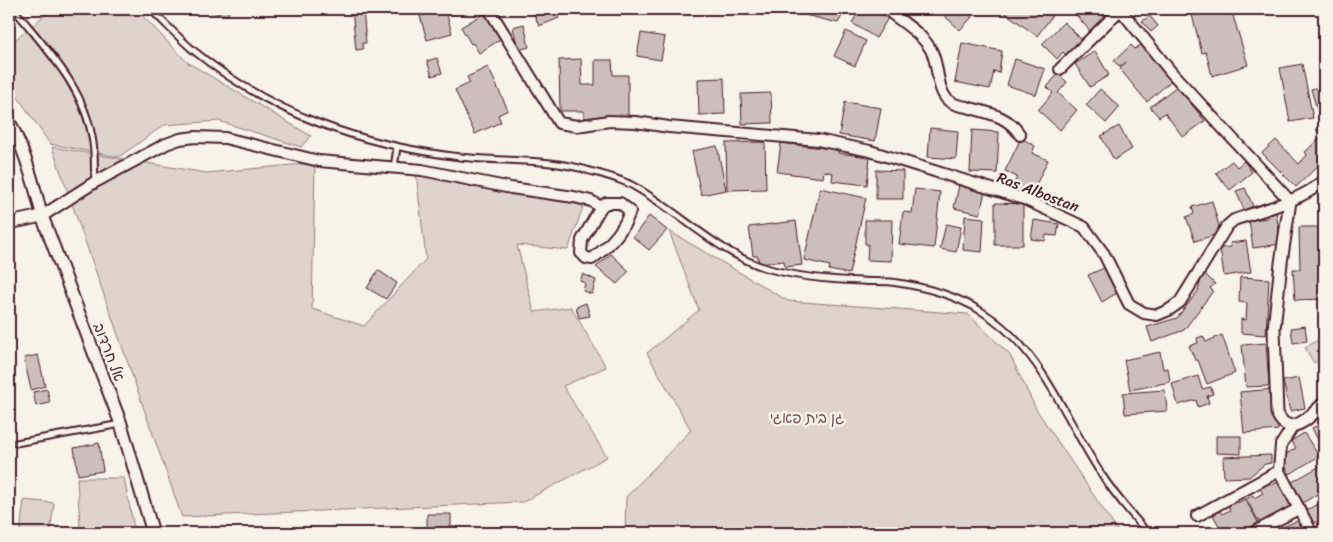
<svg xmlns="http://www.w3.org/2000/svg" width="1333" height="542" font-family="Sriracha,'Playpen Sans Hebrew',sans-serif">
<rect width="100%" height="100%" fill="#f7f3e8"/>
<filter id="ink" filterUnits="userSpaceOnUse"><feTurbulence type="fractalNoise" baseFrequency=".02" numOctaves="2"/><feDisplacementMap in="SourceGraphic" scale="10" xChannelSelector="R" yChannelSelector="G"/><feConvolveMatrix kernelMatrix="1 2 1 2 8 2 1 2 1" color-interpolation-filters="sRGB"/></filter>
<g filter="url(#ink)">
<g fill="#ded4cc" stroke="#947a7c">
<path d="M52,9H136L187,62L311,136L301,147L219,121L164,125L119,157L50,144L9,84V45Z"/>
<path d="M52,147L206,173L315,163L312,309L364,326L426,259L416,173L458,184L584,204L568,250L517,245L534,312L571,307L606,367L563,386L607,457L523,502L182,517Z"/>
<path d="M669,231L788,301L968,314L1010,355L1036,409L1119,533H625L626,497L691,430L647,353L699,310Z"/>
<path d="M1324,336V357L1314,363L1305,348Z"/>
<path d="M77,478H124L135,533H78L80,525Z"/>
<path d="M24,500L54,503L50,533H20Z"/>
</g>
<g fill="#ccbfb9" stroke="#4a1f2b">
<path d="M211,9H229L228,15L210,12Z"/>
<path d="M352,9H363L366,43H362L363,49L356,50Z"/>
<path d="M418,9H445L452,33L427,40Z"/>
<path d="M532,9H555L559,18L539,26Z"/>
<path d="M806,9H846L838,23L805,15Z"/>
<path d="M860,9H873L888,18L876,38L852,23Z"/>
<path d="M937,9H962L972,17L960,30Z"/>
<path d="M1000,9H1043L1052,16L1037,36Z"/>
<path d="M1071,9H1113L1090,31Z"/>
<path d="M1215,9H1231L1248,65L1212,76L1206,52L1202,53L1192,15Z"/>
<path d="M485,13L501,39L479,53L473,43L471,44L461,27Z"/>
<path d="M1150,16L1158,26L1151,32L1142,21Z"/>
<path d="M1064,22L1081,39L1066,55L1063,52L1057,59L1042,44Z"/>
<path d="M524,24L529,47L518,50L513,27Z"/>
<path d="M846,31L866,41L855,66L834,56Z"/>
<path d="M641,33L665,37L661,60L637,56Z"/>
<path d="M962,43L1002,51L999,73L994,71L990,89L955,82Z"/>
<path d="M1142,44L1173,79L1147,102L1120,69L1126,62L1120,67L1114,61L1131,45L1135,49Z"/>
<path d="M1095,51L1109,75L1090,87L1075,64Z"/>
<path d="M437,58L442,73L432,76L427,61Z"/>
<path d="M581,59L582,85H595V60H612L613,75H628V117L584,118V111H560L559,60Z"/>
<path d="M1015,59L1045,69L1036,95L1007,85Z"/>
<path d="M1302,64L1313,118L1290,122L1280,68Z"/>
<path d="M488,67L508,110L498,115L501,122L475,134L455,90L470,83L467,77Z"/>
<path d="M1058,74L1067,82L1058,93L1077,110L1060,130L1038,110L1053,93L1047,87Z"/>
<path d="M724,78L725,114L699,115L698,79Z"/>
<path d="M1177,86L1205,121L1183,137L1165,113L1159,117L1150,107Z"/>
<path d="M1324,86V109L1317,110L1311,89Z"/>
<path d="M1100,89L1120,107L1106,123L1086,105Z"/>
<path d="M771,93L772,123L742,124L741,94Z"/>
<path d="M845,102L881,108L875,141L839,135Z"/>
<path d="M1324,123V160L1296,187L1262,153L1276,140L1299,164L1307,155L1305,152L1323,135L1316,130Z"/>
<path d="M1119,126L1132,149L1114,160L1101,136Z"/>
<path d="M930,128L958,131L956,159L928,157Z"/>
<path d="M972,130L999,132L997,173L970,172Z"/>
<path d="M1021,138L1035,146L1032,153L1048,160L1030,197L1012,188L1017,177L1005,171Z"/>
<path d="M765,142L766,189L727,190L726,143Z"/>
<path d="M781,143L839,150L838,153L870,157L867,185L832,181L833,173L824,171L823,178L777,172Z"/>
<path d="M717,146L726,190L701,195L692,151Z"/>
<path d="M1232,161L1237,167L1244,161L1252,172L1230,190L1216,173Z"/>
<path d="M876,170L903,171V199H876Z"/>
<path d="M959,185L985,191L980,214L954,208Z"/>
<path d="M820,188L866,198L849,274L829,270L830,266L804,260Z"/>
<path d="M1245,188L1253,206L1244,210L1236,191Z"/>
<path d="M915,189L940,192L934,248L899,244L903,212L912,213Z"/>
<path d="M1212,201L1221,233L1195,241L1186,217L1194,214L1192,207Z"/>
<path d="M995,203L1023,204V245H995Z"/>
<path d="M1276,212L1281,244L1253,248L1249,220L1268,218V213Z"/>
<path d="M649,216L667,230L649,250L633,237Z"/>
<path d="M965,216L984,218L982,252L963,250Z"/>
<path d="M865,220H892L891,261L867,260L868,244H865Z"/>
<path d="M1034,220L1059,224L1057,236L1046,235L1045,241L1031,239Z"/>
<path d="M796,221L802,265L785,267L784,261L759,264L758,256H753L749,227Z"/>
<path d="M946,224L961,227L956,252L940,249Z"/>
<path d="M1299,227H1324V299L1295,300L1293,269H1300Z"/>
<path d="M1246,241L1251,272L1224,276L1220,248L1231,247L1230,243Z"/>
<path d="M611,254L629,271L617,284L596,267Z"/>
<path d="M1104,268L1117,293L1102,302L1088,275Z"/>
<path d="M378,270L397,283L386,299L367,288Z"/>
<path d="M583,274L596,280L592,294L583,291L585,283L580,281Z"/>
<path d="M1205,274L1215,284L1210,288L1213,291L1184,330L1152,342L1147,327L1177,318L1198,291L1201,279Z"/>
<path d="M1240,277L1269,279L1266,335L1241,333V319L1246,320L1247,303L1239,302Z"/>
<path d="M586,303L590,316L579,318L576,307Z"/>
<path d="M1305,326L1307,341L1293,343L1291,328Z"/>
<path d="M1222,335L1235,373L1207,384L1198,360H1195L1189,346L1198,343L1197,338L1203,336L1206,342Z"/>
<path d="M1266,343L1269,386L1246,387L1242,345Z"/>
<path d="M1160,352L1163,369L1168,368L1170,382L1130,390L1124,360Z"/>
<path d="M38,355L45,386L31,390L24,358Z"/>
<path d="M1198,376L1202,389L1211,387L1213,394L1207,396L1209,403L1198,407L1196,400L1178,405L1172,384Z"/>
<path d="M1299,378L1305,408L1290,411L1283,381Z"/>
<path d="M47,389L50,403L36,406L33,392Z"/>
<path d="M1274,389L1278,430L1244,433L1240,392Z"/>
<path d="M1165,390L1167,411L1125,414L1123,393Z"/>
<path d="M1324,423V452L1312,428Z"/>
<path d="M1304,433L1319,456L1290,474L1280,458L1296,448L1291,441Z"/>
<path d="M1216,436H1241V454L1216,453Z"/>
<path d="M99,443L103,471L78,475L74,448Z"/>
<path d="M1271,455V463L1265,464L1249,477L1224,478L1223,457Z"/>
<path d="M1324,464V490L1301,504L1290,483Z"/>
<path d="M1277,482L1292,507L1261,525L1246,499L1253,495L1254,498L1263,493L1259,488L1268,483L1271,486Z"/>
<path d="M1236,499L1238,503L1245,499L1259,524L1243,533H1223L1213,515L1220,511L1222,514L1230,510L1227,504Z"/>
<path d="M1318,504L1324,518L1311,525L1304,511Z"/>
<path d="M427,514H451V530L473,531V533H427Z"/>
<path d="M1297,521L1302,533H1274L1273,531Z"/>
</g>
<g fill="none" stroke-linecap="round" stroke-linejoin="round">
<defs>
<g id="service">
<path d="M14,9C47,50 86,89 93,143C95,155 94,169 95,181"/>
<path d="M150,9C164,22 178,37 193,50C271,114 361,145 460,157C503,162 549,158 590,171C605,175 622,179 635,187C680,212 716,252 766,268C797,277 829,280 861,281C871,282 881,281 891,282C921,286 955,295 981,311C1042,349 1063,415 1100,472C1114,494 1131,514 1148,533"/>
<path d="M394,168L397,147"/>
<path d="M16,443L121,424"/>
</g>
<g id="minor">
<path d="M489,9L559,123L577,126L609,121L636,122L669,127L818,140L870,151L1024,199L1084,227L1104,254L1129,304L1144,313L1157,315L1169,310L1180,302L1227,226L1234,220C1265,209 1298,202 1324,181"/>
<path d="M886,9C900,21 922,33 931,50C939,64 936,91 949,101C954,105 960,106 967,107C987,113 1008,115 1020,135"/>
<path d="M1120,9L1171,72L1290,201"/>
<path d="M1060,69L1120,10"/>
<path d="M9,120C25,151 34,183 42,216L95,182L166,144L180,139L195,137L225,138L319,161L422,170L511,188L574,197L591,201L601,207"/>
<path d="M606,203H620L630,211C624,231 609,246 592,259L586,258L581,253L582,240L601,207Z"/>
<path d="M1279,471L1312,533"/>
<path d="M1197,516L1279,471L1281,445L1293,426"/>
<path d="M1253,533L1298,509"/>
</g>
<g id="tertiary">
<path d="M1290,201L1281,263L1274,329L1277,413C1289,441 1312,415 1324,403"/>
<path d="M9,223L42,216L121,424L153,533"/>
</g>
</defs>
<use href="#service" stroke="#4a1f2b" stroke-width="9"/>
<use href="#minor" stroke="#4a1f2b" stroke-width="14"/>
<use href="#tertiary" stroke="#4a1f2b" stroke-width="15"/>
<use href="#service" stroke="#f7f3e8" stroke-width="5"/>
<use href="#minor" stroke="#f7f3e8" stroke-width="10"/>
<use href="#tertiary" stroke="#f7f3e8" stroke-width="11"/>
</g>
</g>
<g text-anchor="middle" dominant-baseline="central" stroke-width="5" stroke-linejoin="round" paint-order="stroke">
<g font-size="15" fill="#4a1f2b" stroke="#f7f3e8">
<text transform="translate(1038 192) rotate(21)">Ras Albostan</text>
<text transform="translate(109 352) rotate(69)">אל חרדוב</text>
</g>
<g font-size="15" fill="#6f4c53" stroke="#f7f3e8">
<text x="807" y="418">גן בית פאגי</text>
</g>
</g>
<rect width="1333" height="542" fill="none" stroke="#f7f3e8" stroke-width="30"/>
<rect x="15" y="15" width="1303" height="512" fill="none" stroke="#4a1f2b" stroke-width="2" filter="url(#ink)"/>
</svg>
